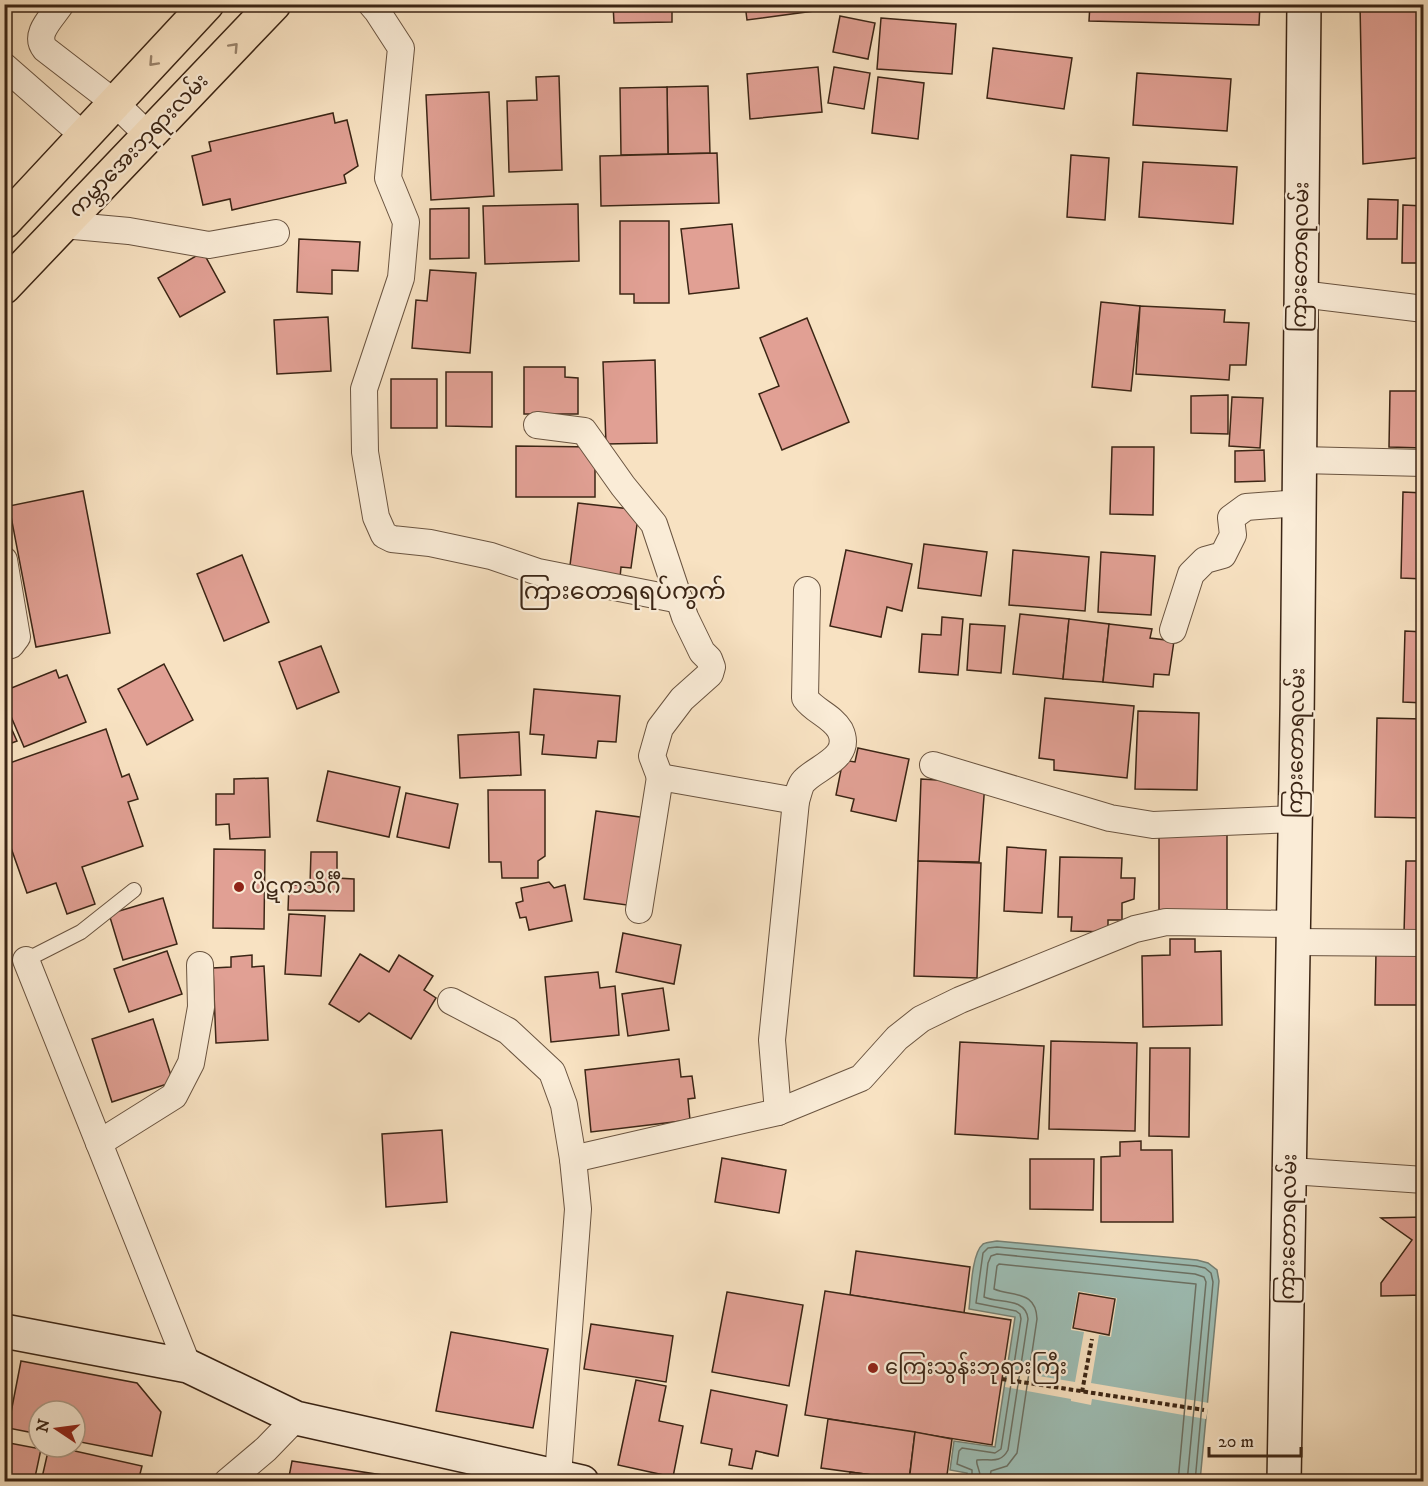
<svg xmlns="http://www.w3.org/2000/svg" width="1428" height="1486" font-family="'IM FELL DW Pica','Noto Sans Myanmar',serif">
<rect width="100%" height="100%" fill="#f8e2c2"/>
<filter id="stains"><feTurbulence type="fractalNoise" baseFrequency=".00333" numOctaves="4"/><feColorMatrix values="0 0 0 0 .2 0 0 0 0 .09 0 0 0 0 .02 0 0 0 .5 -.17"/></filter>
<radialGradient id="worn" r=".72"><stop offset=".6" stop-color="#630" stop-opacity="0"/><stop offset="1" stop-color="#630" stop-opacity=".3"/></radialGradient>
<path fill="#9dbdb4" stroke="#768074" stroke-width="1.5" d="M997,1241L1197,1260L1208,1263L1217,1270L1219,1281L1200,1481L966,1482L967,1473L950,1470L954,1441L995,1447L1015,1317L969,1309C971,1294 971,1254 983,1244C987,1242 992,1242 997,1241Z"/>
<path fill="#f8e2c2" d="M1078,1291L1117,1298L1111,1337L1099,1335L1091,1383L1209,1403L1206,1419L1092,1399L1091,1405L1071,1401V1399L1005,1387L1008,1371L1075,1382L1084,1332L1071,1330Z"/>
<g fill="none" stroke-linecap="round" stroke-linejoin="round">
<g stroke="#6c7164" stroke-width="1.5">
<path d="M972,1482V1470L957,1464L959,1451L962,1448L995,1453L1001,1449L1021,1319L1020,1314L1016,1311L976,1303L983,1253L988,1248L997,1247L1196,1266L1205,1268L1211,1273L1213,1282L1195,1482"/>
<path d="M980,1482C982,1471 975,1465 977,1460C989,1458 1000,1465 1008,1450L1028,1319C1026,1297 999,1304 984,1297L988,1263L991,1256L997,1254L1195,1274L1204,1277L1206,1282L1187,1482"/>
<path d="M989,1482L991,1471L1007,1466L1017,1453L1037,1319C1036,1290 1013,1297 994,1289L997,1266L999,1264L1196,1284L1178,1482"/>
</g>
</g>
<g fill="#e1a094" stroke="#3b2515" stroke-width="1.5">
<path d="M613,4H672V22L614,23Z"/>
<path d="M745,4H820L821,10L747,20Z"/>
<path d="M1090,4H1260L1259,25L1089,21Z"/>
<path d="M1360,4H1424V157L1363,164Z"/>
<path d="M840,16L875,23L868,59L833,52Z"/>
<path d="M881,18L956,24L952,74L877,69Z"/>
<path d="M993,48L1072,58L1064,109L987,98Z"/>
<path d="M818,67L822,112L750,119L747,74Z"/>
<path d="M834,67L870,73L864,109L828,103Z"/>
<path d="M1137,73L1231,79L1227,131L1133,125Z"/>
<path d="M559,76L562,170L509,172L507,101L537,100L536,77Z"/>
<path d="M878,77L924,83L918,139L872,133Z"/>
<path d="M708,86L710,153L668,154L667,87Z"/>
<path d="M667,87L668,154L621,155L620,88Z"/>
<path d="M489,92L494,196L431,200L426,95Z"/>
<path d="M333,113L335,123L347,120L358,166L344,175L346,183L232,210L230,199L203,205L192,156L211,151L209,142Z"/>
<path d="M717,153L719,203L601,206L600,156Z"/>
<path d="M1071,155L1109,158L1105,220L1067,217Z"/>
<path d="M1143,162L1237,167L1233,224L1139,217Z"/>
<path d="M1368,199L1398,200L1397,239H1367Z"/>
<path d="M578,204L579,261L485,264L483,206Z"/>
<path d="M1403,205L1424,206V263H1402Z"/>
<path d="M469,208V258L430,259V209Z"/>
<path d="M620,221H669V303H634V294H620Z"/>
<path d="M732,224L739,288L689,294L681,229Z"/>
<path d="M299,239L360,242L358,271L332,270V294L297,292Z"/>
<path d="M203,252L225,292L180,317L158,278Z"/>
<path d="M430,270L476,273L470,353L412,348L416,300L427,301Z"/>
<path d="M1101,302L1140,306L1131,391L1092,387Z"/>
<path d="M1140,306L1225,310L1224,322L1249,323L1246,365H1230L1229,380L1136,374Z"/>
<path d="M328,317L331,371L277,374L274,320Z"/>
<path d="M807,318L849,422L782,450L759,394L779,386L760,338Z"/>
<path d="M655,360L657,443L606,444L603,362Z"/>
<path d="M524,367H565V377L578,378V414H524Z"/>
<path d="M446,372H492V427L446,426Z"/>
<rect x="391" y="379" width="46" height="49"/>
<path d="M1390,391H1424V448L1389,447Z"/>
<path d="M1228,395V434L1191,433V396Z"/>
<path d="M1232,397L1263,398L1260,448L1229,446Z"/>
<path d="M516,446L595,447V497H516Z"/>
<path d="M1112,447H1154L1153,515L1110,514Z"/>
<path d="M1264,450L1265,481L1235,482V451Z"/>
<path d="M83,491L110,633L36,647L9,506Z"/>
<path d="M1403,492L1424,493V579L1401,578Z"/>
<path d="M578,503L639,510L631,568L621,567L620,578L569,573Z"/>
<path d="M924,544L987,552L981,596L918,588Z"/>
<path d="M846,550L912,564L902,611L887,607L881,637L830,626Z"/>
<path d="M1013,550L1089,557L1085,611L1009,605Z"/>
<path d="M1101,552L1155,556L1151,615L1098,612Z"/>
<path d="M242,555L269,622L224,641L197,574Z"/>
<path d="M1020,614L1069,619L1063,679L1013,674Z"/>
<path d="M942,617L963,619L958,675L919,672L922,634L941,635Z"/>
<path d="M1069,619L1109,624L1103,682L1063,679Z"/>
<path d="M970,624L1005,626L1001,673L967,670Z"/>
<path d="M1109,624L1152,629L1150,638L1174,641L1169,675L1154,674L1153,687L1103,682Z"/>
<path d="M1405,631L1424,632V703L1403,702Z"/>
<path d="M321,646L339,692L297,709L279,662Z"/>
<path d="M164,664L193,720L147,745L118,689Z"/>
<path d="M56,670L59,678L67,675L86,722L24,747L4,700V691Z"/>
<path d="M534,689L620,696L616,742L598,741L596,758L542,754L544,735L530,734Z"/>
<path d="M1045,698L1134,706L1127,778L1054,770V760L1039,758Z"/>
<path d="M1138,711L1199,713L1197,790L1135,789Z"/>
<path d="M4,712L17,741L4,746Z"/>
<path d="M1377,718L1424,719V818L1375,817Z"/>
<path d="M106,729L122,777L129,774L138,799L128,802L143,846L82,867L95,904L67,914L56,883L27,893L4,828V765Z"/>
<path d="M519,732L521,775L460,778L458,735Z"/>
<path d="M858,748L909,759L896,821L851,811L854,799L836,795L843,760L855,762Z"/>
<path d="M328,771L400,787L389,837L317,821Z"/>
<path d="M268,778L270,837L230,839L229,824L216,825V794H234V779Z"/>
<path d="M921,779L985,783L979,862L918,861Z"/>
<path d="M488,790H545V856L538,861V878H502L501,862H489Z"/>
<path d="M406,793L458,804L449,848L397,837Z"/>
<path d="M596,811L647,818L634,906L584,899Z"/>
<path d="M1159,833H1227V913L1159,914Z"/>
<path d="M1007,847L1046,850L1042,913L1004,911Z"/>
<path d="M214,849L265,850L264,929L213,928Z"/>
<path d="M311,852H337V878L354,879V911L288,910L289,885H310Z"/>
<path d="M1060,857L1122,858L1121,878H1135L1134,899L1122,903V920H1108V932L1071,931L1072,917H1058Z"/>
<path d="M918,861L981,863L977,978L914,976Z"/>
<path d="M1406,861H1424V933H1404Z"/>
<path d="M549,882L554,888L565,885L572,921L529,930L526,917L520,918L516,903L523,901L521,888Z"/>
<path d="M163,898L177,944L123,960L109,914Z"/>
<path d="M289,914L325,916L321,976L285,974Z"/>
<path d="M623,933L681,945L674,984L616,972Z"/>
<path d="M1170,939H1195V952L1221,951L1222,1025L1143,1027L1142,956L1170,955Z"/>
<path d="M167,951L182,994L129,1012L114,969Z"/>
<path d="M1376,952L1424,953V1005H1375Z"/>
<path d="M360,954L389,972L399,955L433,976L424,990L436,998L411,1039L369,1013L359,1022L329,1004Z"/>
<path d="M252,955V967L264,966L268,1040L216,1043L213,968L231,967V957Z"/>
<path d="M598,972L600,988L615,986L619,1035L551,1042L545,977Z"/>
<path d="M663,988L669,1030L628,1036L622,994Z"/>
<path d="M153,1019L173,1082L112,1102L92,1039Z"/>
<path d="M1051,1041L1137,1043L1135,1131L1049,1129Z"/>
<path d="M960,1042L1044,1046L1038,1139L955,1134Z"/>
<path d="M1150,1048H1190L1189,1137L1149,1136Z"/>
<path d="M679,1059L681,1077L692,1076L695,1098L688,1099L690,1120L591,1132L585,1070Z"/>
<path d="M442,1130L447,1202L386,1207L382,1134Z"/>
<path d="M1141,1141V1150H1172L1173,1222H1101V1157L1120,1156V1142Z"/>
<path d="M722,1158L786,1170L779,1213L715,1202Z"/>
<path d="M1030,1159H1094L1093,1210L1030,1209Z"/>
<path d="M1424,1217V1295L1381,1296V1283L1412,1240L1381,1218Z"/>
<path d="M856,1251L970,1267L964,1313L850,1295Z"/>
<path d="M825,1291L1011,1320L992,1445L805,1415Z"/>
<path d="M727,1292L803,1305L789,1386L712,1372Z"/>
<path d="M1079,1293L1115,1299L1109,1335L1073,1328Z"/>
<path d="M591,1324L673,1336L666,1382L584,1369Z"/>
<path d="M451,1332L548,1349L533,1428L436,1411Z"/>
<path d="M21,1361L137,1383L161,1412L152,1456L75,1441V1411H39V1434L8,1428Z"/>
<path d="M636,1380L666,1386L659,1421L683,1426L673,1477L618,1465Z"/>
<path d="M711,1390L787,1405L778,1456L756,1451L752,1469L729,1465L732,1449L701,1443Z"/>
<path d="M828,1419L915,1432L909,1480L821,1468Z"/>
<path d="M915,1432L952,1439L946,1482H909Z"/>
<path d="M4,1442L41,1449L34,1482H4Z"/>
<path d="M49,1447H57L142,1466L138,1482H41Z"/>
<path d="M292,1461L382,1475L381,1482H288Z"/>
<path d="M850,1472L909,1480V1482H849Z"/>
</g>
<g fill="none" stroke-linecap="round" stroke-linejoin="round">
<defs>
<path id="service" d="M26,960L81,932L134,890"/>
<g id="minor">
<path d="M61,4C52,18 33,34 45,49L115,103L150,137"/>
<path d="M371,4L377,11L401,48L388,178L406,222L401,278L364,389L365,452L376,517L384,535L392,539L430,543L491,556L538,572L680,600"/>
<path d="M4,66L84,136"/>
<path d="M63,225L129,231L209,245L276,233"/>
<path d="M1301,294L1424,309"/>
<path d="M537,425L584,431L623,486L654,524L685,617L702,652L709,659L712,667L710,674L682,699L660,728L652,756L660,777"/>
<path d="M1300,460L1424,463"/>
<path d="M4,560L17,637L11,645L4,647"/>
<path d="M1173,630L1191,574L1205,560L1223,555L1233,535L1231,518L1246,507L1299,503"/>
<path d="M933,765L1110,818L1153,825L1296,819"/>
<path d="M639,910L660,777L796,801"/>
<path d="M1293,942L1424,943"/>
<path d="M26,960L188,1366"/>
<path d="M451,1001L508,1031L552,1072L564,1105L573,1159L578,1209L558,1476"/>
<path d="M778,1112L772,1040L796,801C798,795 800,784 805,780C819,766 853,757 840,730C832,716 814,711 805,698L807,590"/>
<path d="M99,1143L174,1096L191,1063L201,1007L200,965"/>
<path d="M573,1159L778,1112L861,1078L897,1038L921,1019L960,1000L1135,929L1166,922L1294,924"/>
<path d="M1291,1171L1424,1180"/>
<path d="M227,1482L266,1449L296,1418"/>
</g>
<g id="secondary">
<path d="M4,1331L188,1366L296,1418L582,1482"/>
<path d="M1284,1482C1293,989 1302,497 1304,4"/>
</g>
<g id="primary">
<path d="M4,222L207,4"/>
<path d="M4,287L274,4"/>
</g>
</defs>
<use href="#service" stroke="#6a5440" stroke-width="16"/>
<use href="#minor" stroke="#6a5440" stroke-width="28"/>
<use href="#secondary" stroke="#3b2515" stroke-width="36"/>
<use href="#primary" stroke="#3b2515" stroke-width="36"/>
<g stroke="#3b2515" stroke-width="4" stroke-dasharray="4.5 3" stroke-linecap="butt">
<path d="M1002,1379L1204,1410"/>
<path d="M1082,1392L1092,1339"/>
</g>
<use href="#service" stroke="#faecd7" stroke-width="14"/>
<use href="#minor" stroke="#faecd7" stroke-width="26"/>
<use href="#secondary" stroke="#faecd7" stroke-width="33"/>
<use href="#primary" stroke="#f8e2c2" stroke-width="33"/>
</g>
<defs><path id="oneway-chevron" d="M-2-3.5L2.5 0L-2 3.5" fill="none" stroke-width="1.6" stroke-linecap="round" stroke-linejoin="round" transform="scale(1.5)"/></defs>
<g stroke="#9a846c">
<use href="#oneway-chevron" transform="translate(234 47) rotate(-47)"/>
<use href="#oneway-chevron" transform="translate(153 62) rotate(133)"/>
</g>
<g fill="#8f2418" stroke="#faecd7" stroke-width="2">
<circle cx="239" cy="887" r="6"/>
<circle cx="873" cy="1368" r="6"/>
</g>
<g text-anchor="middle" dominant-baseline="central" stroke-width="4.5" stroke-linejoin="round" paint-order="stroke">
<g font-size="21" fill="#3b2515" stroke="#faecd7">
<text transform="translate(139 146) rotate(-46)">ကမ္ဘာအေးဘုရားလမ်း</text>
<text transform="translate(1301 257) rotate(-89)">ကြားတောရလမ်း</text>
<text transform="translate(1297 743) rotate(-89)">ကြားတောရလမ်း</text>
<text transform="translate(1289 1229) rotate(-89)">ကြားတောရလမ်း</text>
</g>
<g font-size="21" fill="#3b2515" stroke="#faecd7" text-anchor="start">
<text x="251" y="887">ပိဋကသိင်္ဂီ</text>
<text x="885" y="1368">ကြေးသွန်းဘုရားကြီး</text>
</g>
<g font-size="24" fill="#3b2515" stroke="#faecd7">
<text x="622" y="592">ကြားတောရရပ်ကွက်</text>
</g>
</g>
<rect width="1428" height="1486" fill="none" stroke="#f8e2c2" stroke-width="24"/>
<rect x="6" y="6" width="1416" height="1474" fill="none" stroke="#3b2515" stroke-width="3"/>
<rect x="12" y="12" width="1404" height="1462" fill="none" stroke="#3b2515" stroke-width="1.5"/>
<g transform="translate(57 1429) rotate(283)"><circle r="28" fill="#faecd7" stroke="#ae9c89" stroke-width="1.5"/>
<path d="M0-4.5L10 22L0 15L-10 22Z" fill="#8f2418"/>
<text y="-9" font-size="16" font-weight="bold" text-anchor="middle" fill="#3b2515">N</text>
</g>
<path d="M1209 1447v9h92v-9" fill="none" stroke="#3b2515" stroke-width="3"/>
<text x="1218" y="1447" font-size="18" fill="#3b2515" stroke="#faecd7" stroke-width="4.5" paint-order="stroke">20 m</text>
<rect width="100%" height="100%" filter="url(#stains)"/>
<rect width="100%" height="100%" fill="url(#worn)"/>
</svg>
